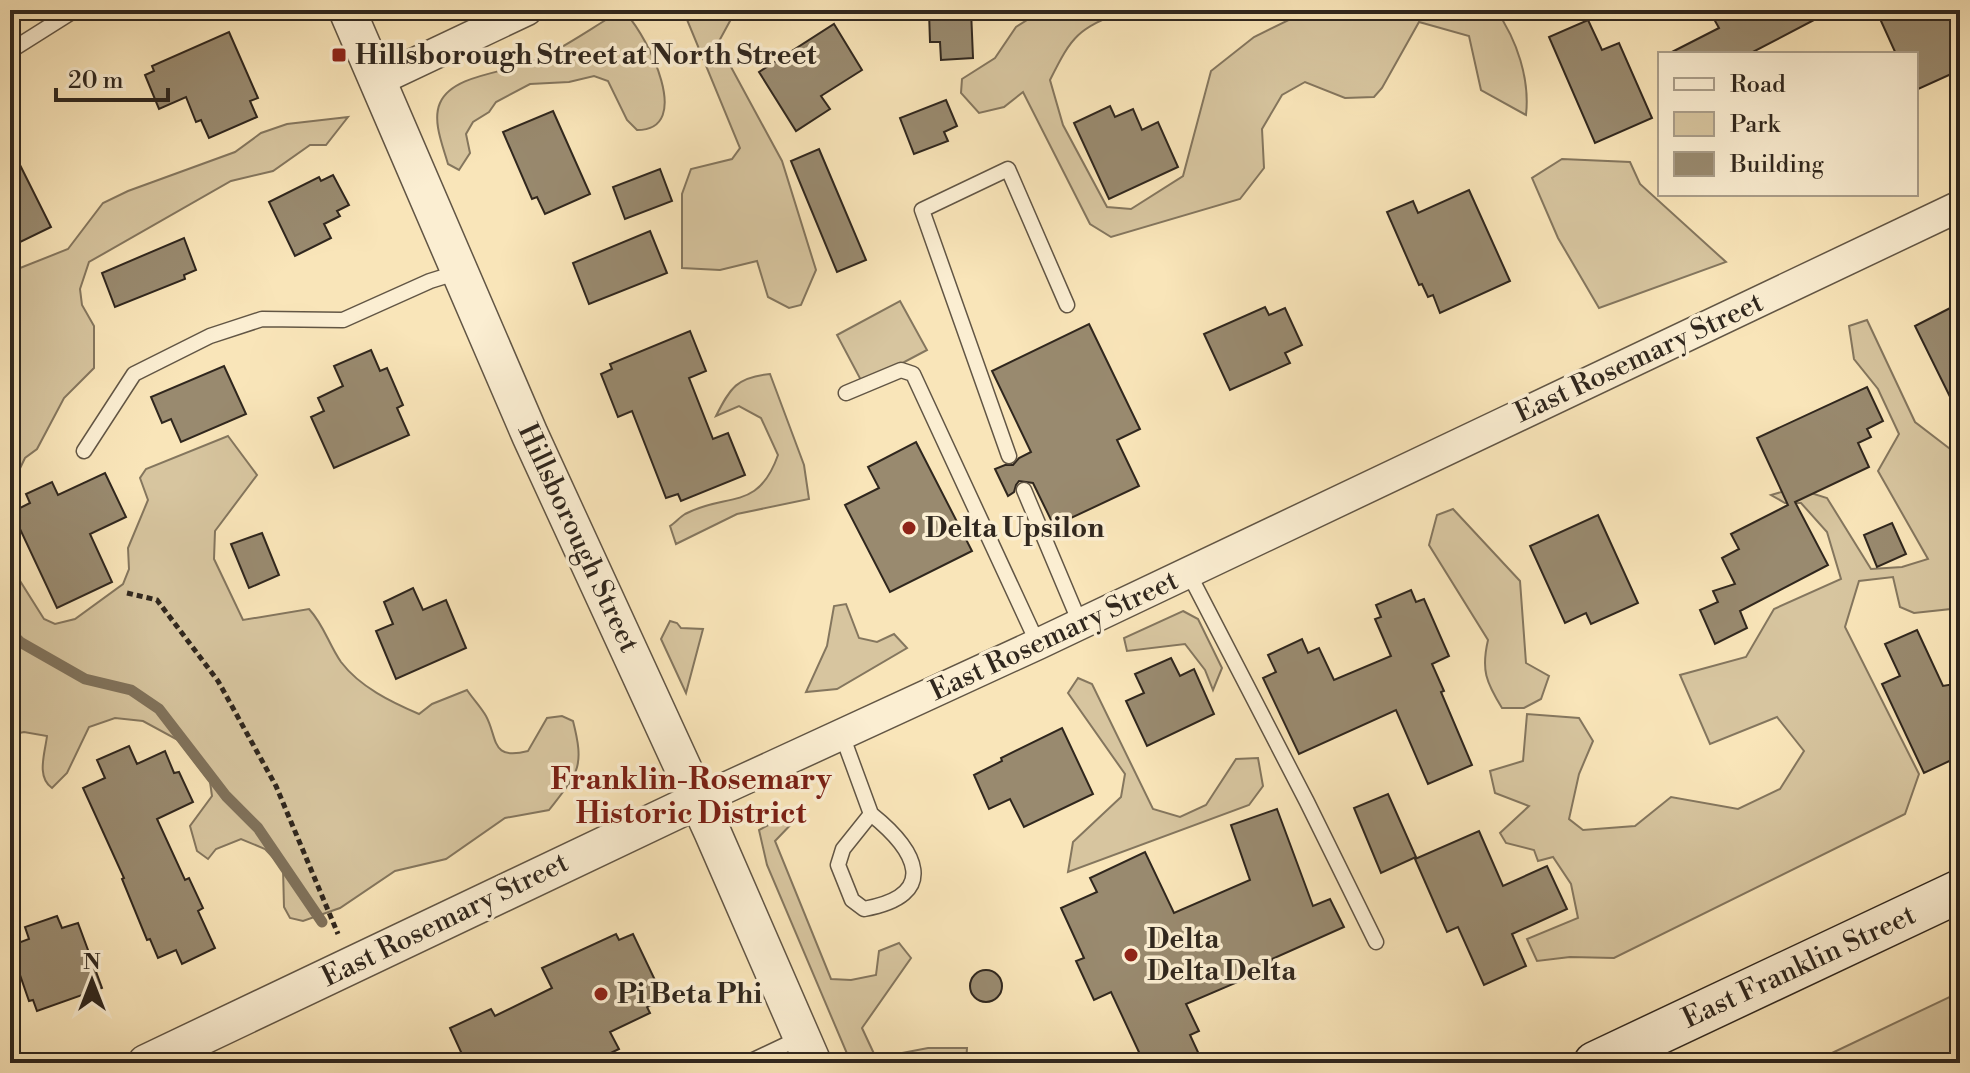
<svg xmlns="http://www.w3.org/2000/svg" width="1970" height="1073" font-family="'Libre Bodoni',serif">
<rect width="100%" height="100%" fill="#f9e5b9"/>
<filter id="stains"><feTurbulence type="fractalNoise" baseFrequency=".0025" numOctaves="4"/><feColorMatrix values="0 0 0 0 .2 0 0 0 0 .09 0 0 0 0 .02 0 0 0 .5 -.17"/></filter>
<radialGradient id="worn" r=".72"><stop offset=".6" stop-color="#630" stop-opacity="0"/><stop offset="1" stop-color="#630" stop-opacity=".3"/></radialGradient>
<g fill="#d7c59f" stroke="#84765e" stroke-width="2">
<path d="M683,10H736L718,43L782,161L816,270L801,305L789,308L768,297L757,261L720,270L682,268V194L691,169L732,159L740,148Z"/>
<path d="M1043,10H1125C1077,30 1073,34 1050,80L1063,125L1107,207L1131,209L1183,176L1211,71L1254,37L1309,10H1496C1517,40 1530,79 1526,115L1481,90L1469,36L1419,22L1382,88L1374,97L1345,98L1305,82L1282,95L1262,129L1264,168L1240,199L1111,237L1090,224L1023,92L1004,107L979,113L961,93L962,79L995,58L1016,27Z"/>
<path d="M614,15H627C647,36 695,130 637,130L627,120L608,81L594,76L569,82L530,84L496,102L489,112L473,122L466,134L470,153L459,170L448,164C443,146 432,121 440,103C451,77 498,73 522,65C554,55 585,32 614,15Z"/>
<path d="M348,117L326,145H310L273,171L231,181L89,262L80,289L82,305L94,326V368L64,398L37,449L25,458L10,489V272L68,249L103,203L128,191L235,152L261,133L287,124Z"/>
<path d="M1562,159L1630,162L1640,184L1726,262L1599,308L1558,238L1532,178Z"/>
<path d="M900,301L927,350L863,384L837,335Z"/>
<path d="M1867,320L1915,422L1958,455L1960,464V608L1914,613L1900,607L1893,577L1859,581L1845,627L1919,774L1905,814L1614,958L1570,957L1537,961L1527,939L1578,918L1571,884L1553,857L1538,861L1534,850L1506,843L1500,833L1529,806L1495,793L1490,771L1523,761L1527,714L1579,718L1593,741L1579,774L1569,819L1583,830L1635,826L1671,797L1738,809L1780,789L1804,751L1777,717L1710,744L1680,675L1746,657L1774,609L1841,579L1827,532L1801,503H1785L1771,495L1795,488L1827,498L1871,569L1902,567L1928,559L1878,471L1899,434L1878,389L1854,359L1849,326Z"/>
<path d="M770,374L804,465L809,499L737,514L676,544L670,526C675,523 680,517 685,514C727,492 758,512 778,455L761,418L739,406L716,416C730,388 737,377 770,374Z"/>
<path d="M228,436L257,475L215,531L214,559L243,620L309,609C324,625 329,645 341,662C360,687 391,702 419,714L432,704L467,690C473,699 481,707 486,716C498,738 490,761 528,751L547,718L562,716L573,721C585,768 578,773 549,810L505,818L446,859L395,871L340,908L303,921L290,918L284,907L283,868L265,849L241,839L216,849L208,859L197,851L190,826L212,796L210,782L178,740L143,721L115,718L89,727L67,773L52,788C36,777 45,753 47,736L24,732L10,735V565L44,619L55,624L75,619L123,584L129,569L128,548L148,500L140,478L146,469Z"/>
<path d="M1453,509L1520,581L1526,663L1549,676L1541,699L1524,708H1502C1486,682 1481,670 1488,640L1429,545L1437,515Z"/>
<path d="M846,604L859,638L877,642L894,634L907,648L837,689L806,692L827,646L834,606Z"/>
<path d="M1183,611L1198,619L1222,668L1213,690L1205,670L1185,644L1127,651L1124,638Z"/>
<path d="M670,621L677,623L681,628L703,629L686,693L661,639Z"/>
<path d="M1078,678L1092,684L1153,809L1180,817L1206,805L1236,759L1258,758L1263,786L1249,805L1068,872L1073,842L1121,797L1125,774L1068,693Z"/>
<path d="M789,814L799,816L775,841L831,979L851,980L876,975L879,951L899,943L911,958L862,1028L876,1058L928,1048H967L966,1063H851L767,865L759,830Z"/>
<path d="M1960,992V1063H1811Z"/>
</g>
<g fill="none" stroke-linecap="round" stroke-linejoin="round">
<path stroke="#80725b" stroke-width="11" d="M10,632L20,642L85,679L131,690L159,709L226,796L258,828L322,922"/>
</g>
<g fill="#998a6f" stroke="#30271e" stroke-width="2">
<path d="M940,10H971L973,58L941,60L940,42H930L929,12Z"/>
<path d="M1709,10H1833L1749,54H1668L1719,28Z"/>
<path d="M1876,10H1960V70L1916,90V54H1896Z"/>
<path d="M1588,20L1602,50L1619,43L1652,118L1595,143L1549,37Z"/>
<path d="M834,24L862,70L821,96L830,109L796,131L759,72Z"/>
<path d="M229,32L258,98L250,101L257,117L209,138L201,120L196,122L186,97L159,109L145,75L154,71L152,66Z"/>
<path d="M946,100L957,126L944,132L948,141L914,154L900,118Z"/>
<path d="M1110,106L1115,117L1133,109L1142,130L1158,122L1178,167L1109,199L1074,123Z"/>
<path d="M553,111L590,194L545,214L537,197L532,199L503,132Z"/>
<path d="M10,145L51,227L10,247Z"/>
<path d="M819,149L866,260L837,272L791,161Z"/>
<path d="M660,169L672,201L625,219L613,187Z"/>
<path d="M333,175L349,205L337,211L340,216L324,224L331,238L295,256L269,202L319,177L321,181Z"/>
<path d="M1469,190L1510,281L1440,313L1433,295L1428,297L1422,284L1419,285L1387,212L1413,201L1418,213Z"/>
<path d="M650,231L667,273L589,304L573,263Z"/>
<path d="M184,238L196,270L184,275L185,279L115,307L102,273Z"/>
<path d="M1960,303V417L1915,326Z"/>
<path d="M1265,307L1269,315L1285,308L1302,345L1285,353L1290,363L1230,390L1204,334Z"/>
<path d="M1089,324L1140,429L1117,440L1139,486L1054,526L1033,483L1019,481L1016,485L1014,492L1008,496L995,469L1005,465H1013L1019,458L1031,452L992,371Z"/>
<path d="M690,331L706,371L689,378L713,439L728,433L745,475L681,501L678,494L666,498L632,411L618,417L601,374L612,369L610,364Z"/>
<path d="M371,350L380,371L387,368L403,405L397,408L409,435L334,468L311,417L324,411L318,398L343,386L334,366Z"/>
<path d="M224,366L246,414L181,442L171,419L162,423L151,397Z"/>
<path d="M1867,387L1883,421L1867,429L1871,437L1858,443L1869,467L1795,502L1828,565L1740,611L1747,628L1715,644L1700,610L1718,602L1713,591L1735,584L1722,558L1739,549L1731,534L1788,505L1757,438Z"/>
<path d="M916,442L972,551L890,592L845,505L879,488L868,467Z"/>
<path d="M105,473L126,517L90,534L112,582L57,608L12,512L30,503L26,494L52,482L58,495Z"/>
<path d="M1598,515L1638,603L1591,624L1586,613L1565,623L1530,546Z"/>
<path d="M1892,523L1906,554L1877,567L1864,535Z"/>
<path d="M262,533L279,575L249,588L231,544Z"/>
<path d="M413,588L423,610L446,600L466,648L396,679L376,631L393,624L384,602Z"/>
<path d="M1411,590L1416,602L1424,599L1449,656L1432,664L1444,691L1441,692L1472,765L1428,784L1396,710L1299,754L1263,678L1276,672L1268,655L1302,639L1308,653L1319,648L1334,680L1391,656L1375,619L1381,617L1376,605Z"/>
<path d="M1917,630L1943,686L1960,683V756L1924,773L1882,684L1900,676L1885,644Z"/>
<path d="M1171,658L1180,676L1194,669L1214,714L1147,746L1126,701L1144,693L1135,674Z"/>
<path d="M1062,728L1093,794L1024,827L1010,799L989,809L974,775L1002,761L1001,758Z"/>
<path d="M129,746L137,764L165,751L174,773L179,772L193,802L157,819L185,880L189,878L203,908L198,911L215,948L182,964L176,950L158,958L150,939L147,940L122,879L124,878L83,788L105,778L97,760Z"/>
<path d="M1388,794L1416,857L1381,873L1354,808Z"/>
<path d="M1277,809L1313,906L1330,899L1344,927L1272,959L1275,966L1186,1004L1199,1031L1190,1035L1203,1063H1144L1111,992L1094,1000L1076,961L1084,958L1061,908L1097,892L1090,878L1145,852L1174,913L1250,880L1231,825Z"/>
<path d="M1479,831L1503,886L1547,866L1567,909L1512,934L1526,966L1484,985L1458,927L1447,932L1415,859Z"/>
<path d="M57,916L62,928L78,923L102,988L37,1011L33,1000L29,1001L10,946L29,939L25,927Z"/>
<path d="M616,934L619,940L633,934L664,999L647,1007L650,1013L610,1032L619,1049L590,1063H466L450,1028L491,1009L495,1016L552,988L542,968Z"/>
<circle cx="986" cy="986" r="16"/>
</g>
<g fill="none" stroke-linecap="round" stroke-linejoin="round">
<defs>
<g id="service">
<path d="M10,51L75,10"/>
<path d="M846,393L901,370L913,374L1038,644"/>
<path d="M84,451L134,374L210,336L262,319L343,320L430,281L459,272"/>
<path d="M1009,456L922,210L1008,169L1067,305"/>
<path d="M1024,490L1080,623"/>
<path d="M1188,572L1307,802L1376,942"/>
<path d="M842,735L871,814L843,849L838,865L852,900L864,909C941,895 916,850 871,814"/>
<path d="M747,1063L802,1037"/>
</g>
<g id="minor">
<path d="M377,81L527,10"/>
<path d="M697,801L1038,644L1960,206"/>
</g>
<g id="tertiary">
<path d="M347,10L530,435L712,831L813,1063"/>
<path d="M146,1063L697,801"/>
</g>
<path id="secondary" d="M1595,1063L1960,891"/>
</defs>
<use href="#service" stroke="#625645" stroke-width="17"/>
<use href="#minor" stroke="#625645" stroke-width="33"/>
<use href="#tertiary" stroke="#625645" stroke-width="39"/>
<use href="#secondary" stroke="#30271e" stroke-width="45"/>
<path stroke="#30271e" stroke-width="5" stroke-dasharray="6 4" stroke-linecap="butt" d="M127,593L157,600L218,681L276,786L338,934"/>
<use href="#service" stroke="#fbeed2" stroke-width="14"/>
<use href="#minor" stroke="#fbeed2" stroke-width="30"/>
<use href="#tertiary" stroke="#fbeed2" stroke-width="36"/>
<use href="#secondary" stroke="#fbeed2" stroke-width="42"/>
</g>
<g fill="#8f2418" stroke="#fbeed2" stroke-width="3">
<rect x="331" y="47" width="16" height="16" rx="4"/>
<circle cx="909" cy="528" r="8"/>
<circle cx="1131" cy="955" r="8"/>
<circle cx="601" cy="994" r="8"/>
</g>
<g text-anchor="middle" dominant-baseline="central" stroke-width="7" stroke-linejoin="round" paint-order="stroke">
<g font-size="28" font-weight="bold" fill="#30271e" stroke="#fbeed2" text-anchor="start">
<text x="355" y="55">Hillsborough Street at North Street</text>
<text x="925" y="528">Delta Upsilon</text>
<text x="1147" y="939">Delta<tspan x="1147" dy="32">Delta Delta</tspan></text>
<text x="617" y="994">Pi Beta Phi</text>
</g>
<g font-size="28" fill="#30271e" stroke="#fbeed2">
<text transform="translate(1639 358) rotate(-25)">East Rosemary Street</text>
<text transform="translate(578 538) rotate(65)">Hillsborough Street</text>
<text transform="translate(1054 636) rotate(-25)">East Rosemary Street</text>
<text transform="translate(445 920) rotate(-26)">East Rosemary Street</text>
<text transform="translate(1799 967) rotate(-25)">East Franklin Street</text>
</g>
<g font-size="30" font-weight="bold" fill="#7a1f14" stroke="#fbeed2">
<text x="691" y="780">Franklin-Rosemary<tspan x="691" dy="34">Historic District</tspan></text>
</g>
</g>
<rect width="1970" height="1073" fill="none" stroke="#f9e5b9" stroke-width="40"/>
<rect x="12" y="12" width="1946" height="1049" fill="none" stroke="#30271e" stroke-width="4"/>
<rect x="20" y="20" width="1930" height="1033" fill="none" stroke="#30271e" stroke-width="2"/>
<rect x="1658" y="52" width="260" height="144" fill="#fbeed2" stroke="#aa9e8a" stroke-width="2"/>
<rect x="1674" y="78" width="40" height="12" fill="#fbeed2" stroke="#aa9e8a" stroke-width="2"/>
<text x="1730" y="92" font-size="24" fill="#30271e">Road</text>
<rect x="1674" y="112" width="40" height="24" fill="#d7c59f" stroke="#aa9e8a" stroke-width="2"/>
<text x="1730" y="132" font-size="24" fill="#30271e">Park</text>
<rect x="1674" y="152" width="40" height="24" fill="#998a6f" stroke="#aa9e8a" stroke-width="2"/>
<text x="1730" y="172" font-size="24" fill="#30271e">Building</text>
<g transform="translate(92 981)" stroke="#fbeed2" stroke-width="6" paint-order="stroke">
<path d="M0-6L14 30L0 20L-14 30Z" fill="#30271e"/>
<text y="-12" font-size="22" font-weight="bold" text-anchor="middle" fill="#30271e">N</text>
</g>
<path d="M56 88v12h112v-12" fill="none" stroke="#30271e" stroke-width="4"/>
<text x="68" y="88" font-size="24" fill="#30271e" stroke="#fbeed2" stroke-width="6" paint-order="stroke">20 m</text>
<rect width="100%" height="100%" filter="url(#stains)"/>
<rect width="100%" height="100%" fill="url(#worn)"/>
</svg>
